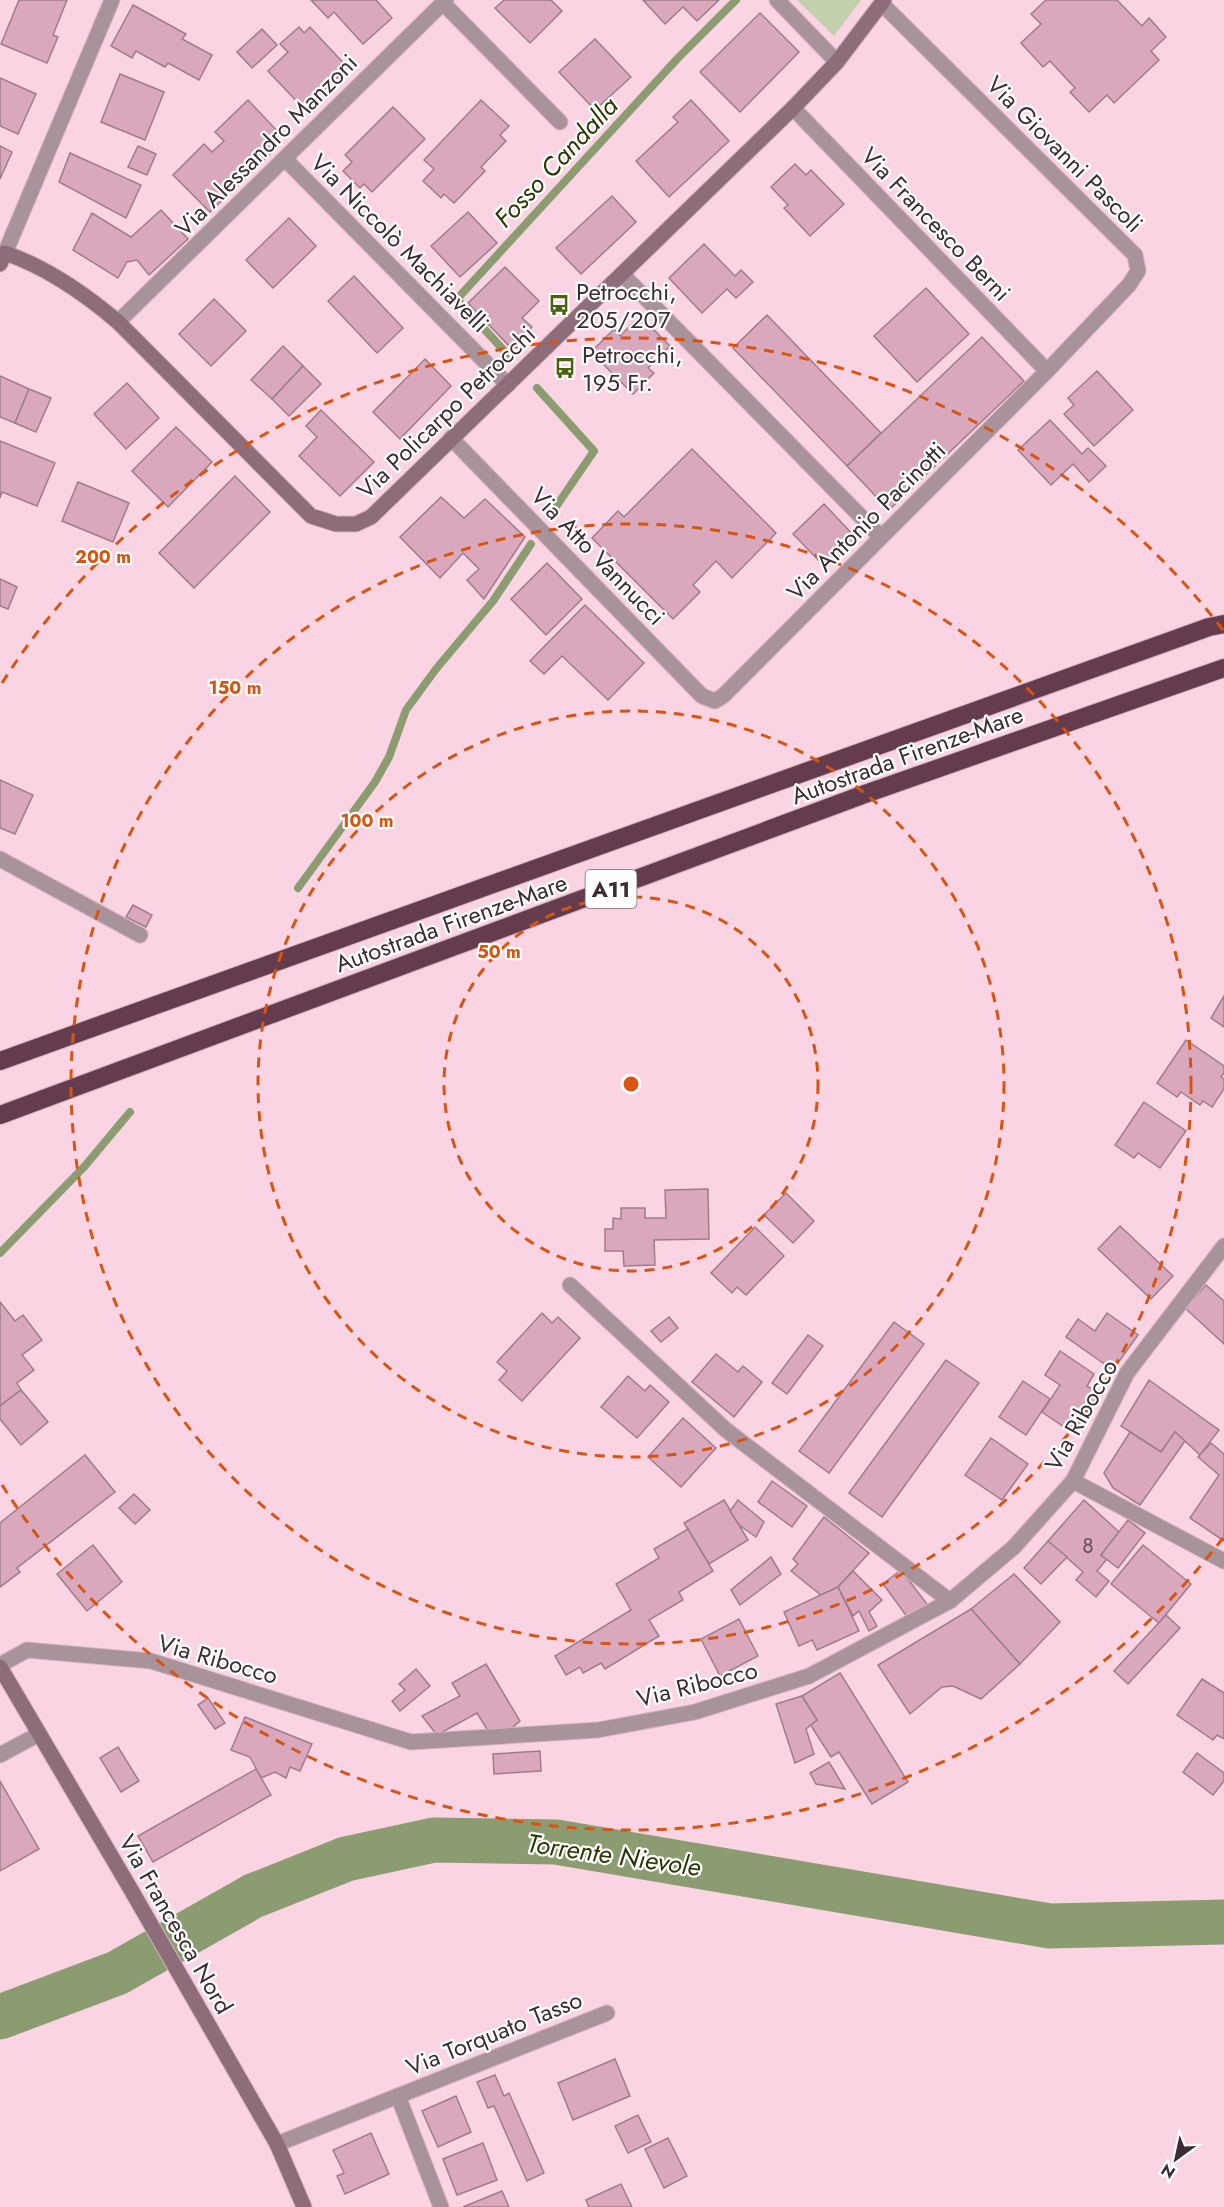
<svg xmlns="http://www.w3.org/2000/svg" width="1224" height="2207" font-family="Jost,sans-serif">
<rect width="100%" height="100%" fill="#fbd4e3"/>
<path fill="#c3d0ad" d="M797,0H861L834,36Z"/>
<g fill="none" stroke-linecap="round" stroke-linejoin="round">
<g stroke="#8c9c71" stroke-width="8">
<path d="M507,354L457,299L678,58L736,0"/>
<path d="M537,388L594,451L551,514"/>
<path d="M298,888L375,782L389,757L406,710L436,669L493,601L531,544"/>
<path d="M0,1253L84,1167L130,1112"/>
</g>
<path stroke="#8c9c71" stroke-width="45" d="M0,2017L117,1973L253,1896L346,1859L434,1840L556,1842L1050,1926L1224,1922"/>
</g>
<g fill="#d9a8bc" stroke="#9f7c8a" stroke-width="1.5">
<path d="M19,0H67L53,35L58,37L47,63L1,44Z"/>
<path d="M311,0H376L392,18L363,44L334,12L328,18Z"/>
<path d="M504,0H551L562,11L530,43L495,8Z"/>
<path d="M643,0H719L697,21L683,7L665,24Z"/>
<path d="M1046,0H1117L1142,26L1149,18L1166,37L1151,51L1159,60L1114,103L1107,95L1089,112L1070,92L1075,88L1050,61L1043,67L1021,43L1041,24L1031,14Z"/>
<path d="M133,5L186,34L182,39L212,55L199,80L168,63L165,67L136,51L132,58L111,46Z"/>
<path d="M760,13L799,52L740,112L700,72Z"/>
<path d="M299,27L304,33L310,27L348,68L304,109L268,71L288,52L280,44Z"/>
<path d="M262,29L277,45L252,68L237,52Z"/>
<path d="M595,39L631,77L595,110L559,72Z"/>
<path d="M120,74L164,92L145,140L101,122Z"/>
<path d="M0,78L36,94L18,134L0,126Z"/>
<path d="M248,100L280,134L272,142L277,147L210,212L173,175L204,144L212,152L224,141L215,132Z"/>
<path d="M481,100L509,126L500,135L506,141L481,167L485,171L454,203L444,194L441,198L423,181L434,169L424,160Z"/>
<path d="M691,100L729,141L669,197L636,161L678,122L673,117Z"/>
<path d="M393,107L425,139L372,192L364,184L360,188L343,171L352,162L345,155Z"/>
<path d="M0,146L12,152L0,179Z"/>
<path d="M138,146L156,154L147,175L128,167Z"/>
<path d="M70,153L141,185L126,218L59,182Z"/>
<path d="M795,164L806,175L811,170L844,204L810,236L784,208L788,205L771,187Z"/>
<path d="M612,196L636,222L581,274L556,248Z"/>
<path d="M161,210L188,239L149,275L137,260L127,262L118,278L73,250L92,213L131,237Z"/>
<path d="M468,212L497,243L460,277L431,246Z"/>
<path d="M289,218L316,246L273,288L246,260Z"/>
<path d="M704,244L735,276L741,270L753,282L736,298L727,289L702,313L669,278Z"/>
<path d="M505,267L539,301L522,318L532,327L511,348L468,303Z"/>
<path d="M354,276L403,328L377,353L328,301Z"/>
<path d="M926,288L969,334L917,382L874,336Z"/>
<path d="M214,299L246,331L211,366L179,334Z"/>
<path d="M767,315L881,433L847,466L733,348Z"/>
<path d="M640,316L670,346L648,368L654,373L633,394L591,352L614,329L620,336Z"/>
<path d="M982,337L1024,381L889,510L847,466Z"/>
<path d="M283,346L303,366L272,399L251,380Z"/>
<path d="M425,359L451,386L400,439L373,412Z"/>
<path d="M303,366L321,384L289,416L272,399Z"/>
<path d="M1097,371L1133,410L1094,446L1064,414L1074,405L1068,398Z"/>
<path d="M0,376L29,389L15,423L0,417Z"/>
<path d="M127,383L159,418L126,449L94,414Z"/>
<path d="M29,389L51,398L36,432L15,423Z"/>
<path d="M321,410L374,462L340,496L299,456L317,437L306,426Z"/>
<path d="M1050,420L1082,454L1088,448L1106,466L1089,482L1073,464L1051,485L1018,450Z"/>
<path d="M176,427L212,462L168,507L132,471Z"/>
<path d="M0,441L55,463L37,506L2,492L0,498Z"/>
<path d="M692,449L776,533L732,578L716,561L693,585L700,592L673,619L592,538L618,511L624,517Z"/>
<path d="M235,476L270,512L194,588L159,553Z"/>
<path d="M78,482L129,503L113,542L62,521Z"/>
<path d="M441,497L464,518L485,499L525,537L484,599L467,580L479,569L463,553L440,578L400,537Z"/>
<path d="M824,504L857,539L826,568L793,534Z"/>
<path d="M547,563L582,599L546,635L511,599Z"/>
<path d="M0,579L17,587L8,609L0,606Z"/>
<path d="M585,605L644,663L608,700L562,656L544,674L530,661Z"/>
<path d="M0,780L33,795L15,834L0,828Z"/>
<path d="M133,905L152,915L146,927L126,917Z"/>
<path d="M1224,996V1027L1211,1018Z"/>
<path d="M1186,1040L1224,1066V1073L1221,1077L1224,1079V1089L1212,1107L1203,1101L1200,1105L1181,1092L1177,1097L1157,1083Z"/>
<path d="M1144,1102L1186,1131L1160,1168L1138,1153L1134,1158L1115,1145Z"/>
<path d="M708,1189L709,1239L654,1240L655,1265L624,1266L623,1251H605V1229H613V1218L621,1219V1208H645V1218H666L665,1190Z"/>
<path d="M786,1193L814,1221L793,1243L764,1215Z"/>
<path d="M1120,1226L1173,1276L1151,1299L1098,1249Z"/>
<path d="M755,1227L784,1256L746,1295L737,1287L732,1293L711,1273Z"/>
<path d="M1206,1285L1224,1301V1344L1185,1308Z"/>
<path d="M0,1302L15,1321L23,1315L42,1340L22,1355L34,1370L17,1383L21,1390L0,1406Z"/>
<path d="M542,1313L552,1323L558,1317L580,1338L522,1401L499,1380L507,1371L497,1362Z"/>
<path d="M1107,1313L1138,1335L1113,1370L1066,1337L1078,1319L1095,1331Z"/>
<path d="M669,1317L678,1328L661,1342L651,1331Z"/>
<path d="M894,1322L924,1344L829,1473L799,1451Z"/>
<path d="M808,1335L823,1346L787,1394L772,1383Z"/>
<path d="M1060,1351L1094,1374L1087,1386L1099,1394L1073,1433L1042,1412L1060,1385L1045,1375Z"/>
<path d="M716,1354L738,1372L743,1366L762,1382L734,1417L692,1382Z"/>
<path d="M946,1360L979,1383L882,1517L849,1493Z"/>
<path d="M628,1376L645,1391L650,1385L669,1402L637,1438L601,1407Z"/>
<path d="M1149,1380L1219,1430L1200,1455L1175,1432L1161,1452L1121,1426Z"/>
<path d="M1023,1381L1050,1399L1026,1435L999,1417Z"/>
<path d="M21,1390L48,1422L21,1445L0,1419V1406Z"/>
<path d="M683,1418L716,1448L681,1487L648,1457Z"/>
<path d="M1130,1432L1161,1452L1175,1432L1185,1441L1140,1505L1113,1488L1104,1473Z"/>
<path d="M991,1438L1028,1464L1002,1500L965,1475Z"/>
<path d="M1211,1443L1224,1454V1541L1190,1518L1219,1475L1198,1457Z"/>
<path d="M85,1455L115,1492L17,1568L20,1572L0,1587V1523Z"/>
<path d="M772,1481L807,1506L792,1527L758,1502Z"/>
<path d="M134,1494L150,1510L135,1524L119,1508Z"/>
<path d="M724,1500L748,1540L709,1564L684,1523Z"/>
<path d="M738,1500L764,1522L756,1537L739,1525L730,1511Z"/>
<path d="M1084,1500L1119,1532L1101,1555L1107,1559L1097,1571L1109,1581L1096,1597L1076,1580L1083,1572L1048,1541Z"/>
<path d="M824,1517L869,1553L838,1587L821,1595L791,1571L798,1564L793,1559Z"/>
<path d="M1128,1520L1145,1533L1118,1568L1101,1555Z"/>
<path d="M688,1529L713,1571L679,1592L683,1600L649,1620L659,1636L605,1669L601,1663L583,1673L580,1667L566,1675L555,1656L631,1610L616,1584L659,1558L654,1549Z"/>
<path d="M1048,1541L1067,1557L1041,1584L1024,1568Z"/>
<path d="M93,1545L122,1582L87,1611L57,1574Z"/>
<path d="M1143,1545L1191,1584L1159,1623L1111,1584Z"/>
<path d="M771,1557L781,1574L740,1605L731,1590Z"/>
<path d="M901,1570L927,1604L908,1618L883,1584Z"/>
<path d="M853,1571L882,1600L869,1612L877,1626L869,1631L859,1611L853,1616L838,1587Z"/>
<path d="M1014,1574L1060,1622L1020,1664L971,1609Z"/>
<path d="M838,1587L859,1631L817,1650L812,1640L799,1646L784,1612Z"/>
<path d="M971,1609L1020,1664L981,1699L953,1686L942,1687L910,1714L878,1665Z"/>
<path d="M1166,1615L1180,1628L1128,1684L1114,1671Z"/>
<path d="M739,1619L758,1656L720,1676L701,1639Z"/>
<path d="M486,1664L520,1721L507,1732L488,1731L477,1713L437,1735L422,1716L460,1696L452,1683Z"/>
<path d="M416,1669L430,1686L400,1711L392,1701L405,1690L399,1684Z"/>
<path d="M840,1673L908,1782L872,1804L839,1752L831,1757L810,1724L817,1720L802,1696Z"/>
<path d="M1202,1679L1224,1693V1739L1217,1735L1213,1740L1177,1715Z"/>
<path d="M802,1696L817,1720L806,1729L814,1754L795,1763L776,1704Z"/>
<path d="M208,1698L225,1723L215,1729L198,1705Z"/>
<path d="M245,1717L312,1744L300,1771L290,1767L286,1778L275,1772L261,1778L250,1757L231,1750Z"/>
<path d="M118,1747L139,1781L121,1792L100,1758Z"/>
<path d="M540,1751L541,1771L494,1774L493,1754Z"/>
<path d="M1197,1753L1224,1773V1781L1213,1795L1183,1772Z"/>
<path d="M829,1762L845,1789L816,1784L810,1773Z"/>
<path d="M256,1769L271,1795L153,1862L138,1836Z"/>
<path d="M0,1781L39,1849L0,1871Z"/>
<path d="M615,2059L630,2096L573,2120L558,2083Z"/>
<path d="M495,2075L504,2096L509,2093L544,2173L527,2181L494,2106L488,2108L477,2082Z"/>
<path d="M456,2096L471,2132L438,2147L422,2111Z"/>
<path d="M638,2115L651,2142L628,2153L615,2126Z"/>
<path d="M371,2133L389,2174L345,2194L337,2176L344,2173L333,2150Z"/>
<path d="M668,2138L687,2176L664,2188L645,2149Z"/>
<path d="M483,2143L497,2180L457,2195L443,2159Z"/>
<path d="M621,2184L632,2207H589L586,2200Z"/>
<path d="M502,2191L509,2207H463Z"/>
</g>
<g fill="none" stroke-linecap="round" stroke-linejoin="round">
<defs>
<g id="service">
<path d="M0,859L140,935"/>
<path d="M0,1755L39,1734"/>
</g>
<g id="minor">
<path d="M777,0L837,62"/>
<path d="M443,3L560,122"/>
<path d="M793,108L1047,371"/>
<path d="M285,159L508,385"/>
<path d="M5,253L112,0"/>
<path d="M623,275L881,537"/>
<path d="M118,322L446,0"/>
<path d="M451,438L702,696L715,701L723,696L1047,371L1129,285L1138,271L1135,255L882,4"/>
<path d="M570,1285L726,1430L950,1601"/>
<path d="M1073,1481L1224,1561"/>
<path d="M0,1665L27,1650L151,1661L411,1742L598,1730L695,1712L809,1676L950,1601L1014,1547L1073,1481L1127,1373L1224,1246"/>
<path d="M398,2096L441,2207"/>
<path d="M277,2144L607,2013"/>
</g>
<g id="secondary">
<path d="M0,264L5,253C46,267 85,294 118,322L311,516L336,524H356L371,517L793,108L837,62L884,0"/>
<path d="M0,1667L130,1888L277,2144L304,2207"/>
</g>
<g id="motorway">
<path d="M0,1061L1209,627L1224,624"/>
<path d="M0,1115L865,794L1224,668"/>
</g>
</defs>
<use href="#service" stroke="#d5b3c0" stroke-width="17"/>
<use href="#minor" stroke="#d5b3c0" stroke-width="17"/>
<use href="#secondary" stroke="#d5b3c0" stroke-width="17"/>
<use href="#motorway" stroke="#d5b3c0" stroke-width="20"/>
<use href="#service" stroke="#a8939b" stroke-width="15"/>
<use href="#minor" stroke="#a8939b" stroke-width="15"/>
<use href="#secondary" stroke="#8c6d79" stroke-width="15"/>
<use href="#motorway" stroke="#653c4e" stroke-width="18"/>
</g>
<g fill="none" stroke="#d75510" stroke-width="3" stroke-dasharray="10 8">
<circle cx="631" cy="1084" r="187"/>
<circle cx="631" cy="1084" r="373"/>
<circle cx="631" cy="1084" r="560"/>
<path d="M1223 1538A746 746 0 0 1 2 1485M2 683A746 746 0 0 1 1223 630"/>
</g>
<defs>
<symbol id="bus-bare" viewBox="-9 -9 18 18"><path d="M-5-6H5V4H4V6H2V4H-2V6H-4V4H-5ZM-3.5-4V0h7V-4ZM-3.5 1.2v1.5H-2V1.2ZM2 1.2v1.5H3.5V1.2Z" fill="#4b620d" stroke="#fff" stroke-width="2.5" paint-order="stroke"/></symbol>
</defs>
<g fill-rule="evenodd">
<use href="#bus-bare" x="544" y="290" width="30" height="30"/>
<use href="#bus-bare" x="550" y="353" width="30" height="30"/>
</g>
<g text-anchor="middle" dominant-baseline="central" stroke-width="4.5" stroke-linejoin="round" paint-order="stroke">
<g font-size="21" fill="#634c55">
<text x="1088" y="1546">8</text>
</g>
<rect fill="#fff" stroke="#766c70" stroke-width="1.5" x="585.5" y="870" width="51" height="38" rx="4.5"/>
<g font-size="22" font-weight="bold" fill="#3c2d33">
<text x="611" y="889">A11</text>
</g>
<g font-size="24" fill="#3c2d33" stroke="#fff">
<text transform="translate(266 145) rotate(-45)">Via Alessandro Manzoni</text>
<text transform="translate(1065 154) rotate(45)">Via Giovanni Pascoli</text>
<text transform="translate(936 224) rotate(46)">Via Francesco Berni</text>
<text transform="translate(400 243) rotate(45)">Via Niccolò Machiavelli</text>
<text transform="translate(446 412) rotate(-44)">Via Policarpo Petrocchi</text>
<text transform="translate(866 521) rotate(-45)">Via Antonio Pacinotti</text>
<text transform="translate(598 556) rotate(46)">Via Atto Vannucci</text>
<text transform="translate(907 755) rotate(-20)">Autostrada Firenze-Mare</text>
<text transform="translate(451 923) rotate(-20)">Autostrada Firenze-Mare</text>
<text transform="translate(1081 1415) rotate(-61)">Via Ribocco</text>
<text transform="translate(218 1659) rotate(16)">Via Ribocco</text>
<text transform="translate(697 1684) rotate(-14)">Via Ribocco</text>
<text transform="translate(176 1924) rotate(60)">Via Francesca Nord</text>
<text transform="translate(494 2033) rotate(-22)">Via Torquato Tasso</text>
</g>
<g font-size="24" fill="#3c2d33" stroke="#fff" text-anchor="start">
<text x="576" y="291">Petrocchi,<tspan x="576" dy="28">205/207</tspan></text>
<text x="582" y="354">Petrocchi,<tspan x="582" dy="28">195 Fr.</tspan></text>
</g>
<g font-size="26" font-style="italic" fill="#2a3805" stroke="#fff">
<text transform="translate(556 162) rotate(-47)">Fosso Candalla</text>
<text transform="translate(614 1855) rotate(8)">Torrente Nievole</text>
</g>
</g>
<circle cx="631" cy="1084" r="9" fill="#d75510" stroke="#fff" stroke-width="3"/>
<g font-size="18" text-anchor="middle" font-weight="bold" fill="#d75510" stroke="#fff" stroke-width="4.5" stroke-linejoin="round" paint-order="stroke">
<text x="103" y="563">200 m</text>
<text x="235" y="694">150 m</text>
<text x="367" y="827">100 m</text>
<text x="499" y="958">50 m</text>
</g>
<g transform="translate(1176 2159) rotate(213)" stroke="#ffffff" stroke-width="4.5" paint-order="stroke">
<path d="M0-4.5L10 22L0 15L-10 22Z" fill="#3c2d33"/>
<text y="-9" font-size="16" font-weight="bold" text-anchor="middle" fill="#3c2d33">N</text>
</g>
</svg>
